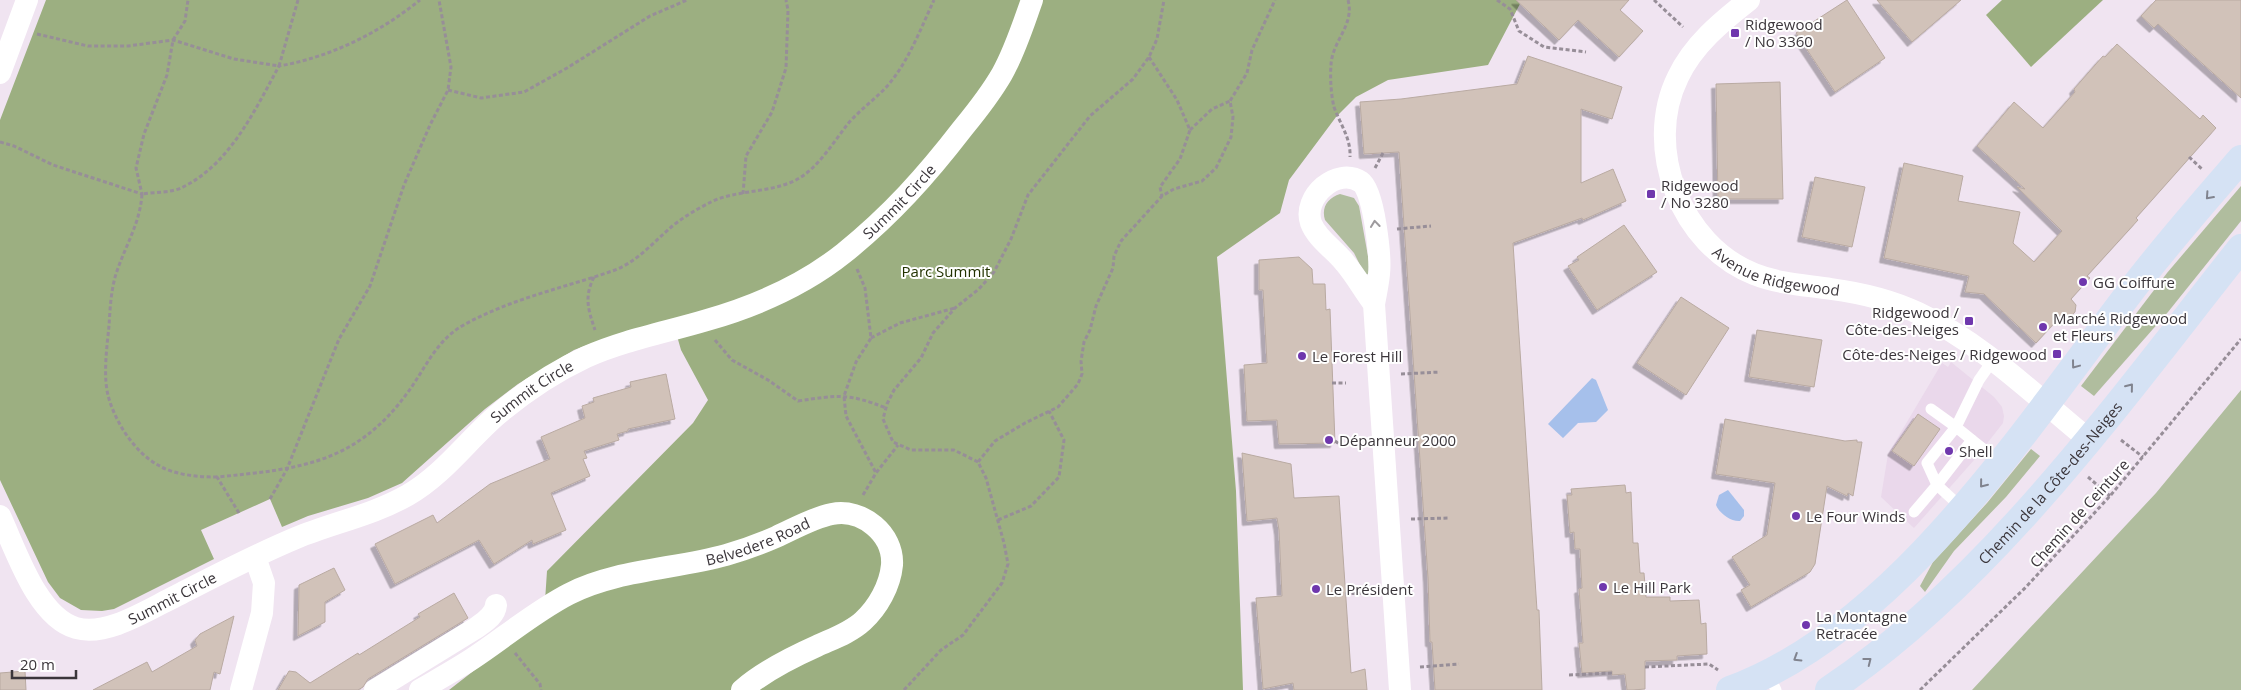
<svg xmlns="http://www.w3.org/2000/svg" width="2241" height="690" font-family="'Open Sans',sans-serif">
<defs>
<filter id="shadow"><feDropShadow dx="-4.5" dy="4.5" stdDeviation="0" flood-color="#0004"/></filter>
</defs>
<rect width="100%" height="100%" fill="#f0e4f1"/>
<path fill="#ead8eb" d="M1951,362L1994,397L2002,407L2004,416L2003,423L1974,460L1914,528L1881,497L1888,454L1942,363L1948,367Z"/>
<g fill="#b0bd9e">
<path d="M2241,186V221L2168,312L2094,396L2081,386L2167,273Z"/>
<path d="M1340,194L1354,198L1359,206L1371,273L1365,275L1354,253L1325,220C1321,207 1328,198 1340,194Z"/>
<path d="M2241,390V690H1972L2156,493Z"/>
<path d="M2031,449L2040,456L2006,497L1954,551L1925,592L1920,586L1933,562L1987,503Z"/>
</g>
<g fill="#9caf81">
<path d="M46,0H1522L1488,65L1388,80L1356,97L1336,117L1289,180L1280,213L1217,257L1236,491L1243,690H449L544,616L547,571L693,423L708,400L681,350L675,329L604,339L574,350L518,384L485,409L402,483L368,498L308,516L282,527L270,499L201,530L214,559L114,609L102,611L81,610L60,598L48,582L0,480V120Z"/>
<path d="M2002,0H2103L2031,67L1986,15Z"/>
</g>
<g fill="#a6c0eb">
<path d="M1592,378L1596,380L1608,410L1596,422L1578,423L1563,438L1548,424Z"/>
<path d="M1728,490L1744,510V516L1740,521C1731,522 1719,513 1716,505L1719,495Z"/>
</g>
<g fill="#d1c2b9" stroke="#b9aaa2" filter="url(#shadow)">
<path d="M1516,0H1629L1620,10L1643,31L1619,57L1578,20L1559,40Z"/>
<path d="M1847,0L1885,58L1835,92L1796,33Z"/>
<path d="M1877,0H1961L1912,42Z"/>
<path d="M2156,0H2241V98L2158,24L2154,28L2141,16Z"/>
<path d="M2117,44L2200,119L2203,115L2216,128L2136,218L2138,220L2087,276L2090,278L2071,299L2076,305L2075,312L2067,321L2061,316L2036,343L1984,294L1965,292L1969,276L1884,258L1904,163L1963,176L1958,201L2020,212L2013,243L2034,262L2062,231L2017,187L2025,189L1977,146L2014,102L2043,128L2075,92L2074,89L2103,56L2105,57Z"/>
<path d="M1528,56L1622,87L1612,119L1581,109V183L1613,169L1626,201L1583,220L1582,218L1513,243L1537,610H1539L1542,690H1435L1432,642H1430L1428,578L1399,152L1364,154L1360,102L1401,99L1517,84Z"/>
<path d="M1780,82L1783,199H1718L1716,84Z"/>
<path d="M1815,177L1865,187L1852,247L1802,237Z"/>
<path d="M1624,225L1657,272L1597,310L1568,266L1579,260L1577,257Z"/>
<path d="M1299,257L1312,269L1313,284H1325L1326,310L1330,309L1335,443L1279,444L1277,420L1247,421L1244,365L1267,363L1263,290H1259V260Z"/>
<path d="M1681,297L1729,328L1686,395L1637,363Z"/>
<path d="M1757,330L1822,340L1814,387L1749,377Z"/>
<path d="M666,374L675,419L628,429V431L617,434L619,440L584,451L587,458L583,459L590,476L551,493L566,530L533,544L532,540L494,564L479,540L395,584L375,544L433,515L437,523L490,484L550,459L541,437L585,418L582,406L594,402L593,398L631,387L630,382Z"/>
<path d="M1918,414L1940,429L1914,466L1892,451Z"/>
<path d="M1725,419L1845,441L1857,440V442H1862L1853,496L1848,493L1847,496L1827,486L1815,564L1810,572L1751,607L1741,590L1750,585L1732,557L1767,535L1775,483L1716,474Z"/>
<path d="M1242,453L1291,464L1294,498L1339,496L1351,673L1365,669L1367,690H1294L1293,683L1263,689L1256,598L1282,596L1279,530L1277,518L1247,521Z"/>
<path d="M1625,485L1626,493L1631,492L1633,543H1638L1640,573H1644L1646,597H1670V601L1699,600L1701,624L1706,623L1707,654L1677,656V660L1645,661V689L1633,690H1627L1625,674L1612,675V671L1582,673L1579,643H1583L1579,589L1582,588L1580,549H1575L1574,532L1570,533L1567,495H1572L1571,489Z"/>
<path d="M334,568L345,590L325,602V622L298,636L299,585Z"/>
<path d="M454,593L468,618L368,679L363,687L358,690H278L289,671L296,672L310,683L358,653L359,655L420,617L418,614Z"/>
<path d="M234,616L220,674L214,672L210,690H93L147,662L152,672L197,646L195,640L200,634Z"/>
<path d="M25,671L26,690H0V673Z"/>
</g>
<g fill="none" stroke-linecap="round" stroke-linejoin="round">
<g stroke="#978e98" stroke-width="3" stroke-dasharray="4 2.5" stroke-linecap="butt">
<path d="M1348,0C1355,25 1332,41 1331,65C1330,77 1331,95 1334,107C1340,124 1351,138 1350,157"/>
<path d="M1497,0L1510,9L1519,31L1544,47L1586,52"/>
<path d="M1654,0L1683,27"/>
<path d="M37,34L88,46H128L173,40L234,59L279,66L298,0"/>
<path d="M1149,57L1177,100L1190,130L1180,159L1160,187L1162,196"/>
<path d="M448,90L481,98L524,92L567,68L650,16L687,0"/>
<path d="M1190,130L1212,109L1230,101"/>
<path d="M0,142L14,146L53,165L142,194L136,168L144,134L167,75L173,40L185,21L188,0"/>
<path d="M2189,157L2202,169"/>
<path d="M1375,168L1383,153"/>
<path d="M743,194L746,156L772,112L786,68L788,10L786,0"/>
<path d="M1397,229L1431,226"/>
<path d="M857,269L865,288L871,338L856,362L844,396L846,416L876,473"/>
<path d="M594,277C584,297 588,309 595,330"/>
<path d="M871,338L900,323L955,308"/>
<path d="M715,340L732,360L768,380L798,401C838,395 848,393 886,408"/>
<path d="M1401,374L1440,372"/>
<path d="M1332,383H1346"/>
<path d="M2121,440L2143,457"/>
<path d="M1335,441L1342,446"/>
<path d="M978,462L954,450H911L893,442L883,419L887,404L894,390L921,358L933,333L955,308L979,289L994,272L1011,239L1028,195L1090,116L1133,79L1149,57L1157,39L1164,0"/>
<path d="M217,477C198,477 174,475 158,465C134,452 114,420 108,395C103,375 107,346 109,326C110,309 111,290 116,274C125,246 140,224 142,194C154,192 172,193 183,187C230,164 255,110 279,66C331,57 379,33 420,0"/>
<path d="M2088,477L2110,496"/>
<path d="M863,495L876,473L898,445"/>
<path d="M270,499L287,469L339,339L370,286L404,185L430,125L448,90L451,67L439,0"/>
<path d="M239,513L217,477C299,469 356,464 408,392C425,369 436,341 462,326C509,299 564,288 615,270C636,262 652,244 669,229C680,219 697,209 711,202C735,190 768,193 794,181C817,170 832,144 847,125C859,110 876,99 889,84C909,60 921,28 934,0"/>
<path d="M1411,519L1449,518"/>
<path d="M998,520L1031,506L1059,477L1064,440L1049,411"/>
<path d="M1345,594L1362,593"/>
<path d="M515,653L540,684L541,690"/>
<path d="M1420,667L1459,664"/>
<path d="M1645,667L1709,664L1718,670"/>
<path d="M1569,675L1612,673"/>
<path d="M904,690L941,650L963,635L1002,583L1008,564L1004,543L986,478L978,462L995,441L1025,423L1058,407L1078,384L1082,374L1081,361L1084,342L1090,330L1096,306L1113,268L1114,256L1121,241L1162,196L1174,189L1202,181L1216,168L1231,137L1233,117L1230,101L1247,73L1252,50L1275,0"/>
<path d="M1920,690L2026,587L2110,496L2241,339"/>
</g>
<g stroke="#fff" stroke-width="11">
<path d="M1931,409L1956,427L1979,380L1993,360"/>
<path d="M1962,508L1937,485L1972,440L2000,462"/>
<path d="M1914,512L1937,485L1927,463L1956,427L1972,440"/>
<path d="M1769,675L1776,690"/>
</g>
<g stroke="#fff" stroke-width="22">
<path id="s1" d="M1749,0C1721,22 1693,45 1678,77C1643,148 1681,245 1754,274C1779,284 1805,285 1831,289C1861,293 1891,300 1918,313C1982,343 2034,395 2088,439"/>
<path d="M0,73L27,0"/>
<path d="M1374,304C1364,291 1356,276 1345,263C1335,250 1317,239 1311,223C1302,197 1337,166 1361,182C1374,191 1381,258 1379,274C1378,284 1376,294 1374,304L1400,690"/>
<path id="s2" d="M0,516C16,550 37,617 76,628C107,637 149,609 176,596C215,576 255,555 296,538C332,523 373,515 408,495C443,475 467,441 497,415C524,392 554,372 586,357C624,340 667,332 707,320C756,306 804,285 844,253C891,215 926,176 963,128C977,111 991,93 1002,74C1015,51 1023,25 1032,0"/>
<path d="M241,690L262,613L264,583L255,557"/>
<path d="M375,690L476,628C484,622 495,616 496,605"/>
<path id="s3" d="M420,690C437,680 455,670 472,659C504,638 534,612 569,594C615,570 676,569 726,555C743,550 760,544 776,537C794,529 812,518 832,514C862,508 894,534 892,565C890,586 878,607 863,621C850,633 832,639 817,646C790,658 764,671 742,690"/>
</g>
<g stroke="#d5e2f4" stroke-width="28">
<path d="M1730,690C1895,630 2024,431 2127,296C2163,248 2202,204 2241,159"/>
<path id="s4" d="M1829,690C1992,581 2120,400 2241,248"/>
</g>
</g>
<defs><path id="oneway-chevron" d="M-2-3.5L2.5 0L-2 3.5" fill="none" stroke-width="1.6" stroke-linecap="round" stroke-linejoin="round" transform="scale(1.25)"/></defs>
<g stroke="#80838e">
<use href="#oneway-chevron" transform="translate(2209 196) rotate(132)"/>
<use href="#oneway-chevron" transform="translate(2075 365) rotate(127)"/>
<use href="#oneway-chevron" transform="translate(2130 387) rotate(-51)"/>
<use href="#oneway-chevron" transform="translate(1983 484) rotate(129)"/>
<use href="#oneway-chevron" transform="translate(1797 658) rotate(148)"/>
<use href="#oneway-chevron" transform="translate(1868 661) rotate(-38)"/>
</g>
<use stroke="#9d9a9d" href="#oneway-chevron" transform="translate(1375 224) rotate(-96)"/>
<g fill="#6f37ad" stroke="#fff" stroke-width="2">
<rect x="1730" y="28" width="10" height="10" rx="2.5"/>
<rect x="1646" y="189" width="10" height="10" rx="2.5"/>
<circle cx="2083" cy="282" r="5"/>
<rect x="1964" y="316" width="10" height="10" rx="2.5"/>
<circle cx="2043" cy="327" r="5"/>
<rect x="2052" y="349" width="10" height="10" rx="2.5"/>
<circle cx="1302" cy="356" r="5"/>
<circle cx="1329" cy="440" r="5"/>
<circle cx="1949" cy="451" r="5"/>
<circle cx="1796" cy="516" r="5"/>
<circle cx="1603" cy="587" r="5"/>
<circle cx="1316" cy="589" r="5"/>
<circle cx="1806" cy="625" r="5"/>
</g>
<g text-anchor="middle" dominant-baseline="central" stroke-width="4" stroke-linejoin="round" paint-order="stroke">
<g font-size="15" fill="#3b363b" stroke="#fff" text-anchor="start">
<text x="1745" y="24">Ridgewood<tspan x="1745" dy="17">/ No 3360</tspan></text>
<text x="1661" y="185">Ridgewood<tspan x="1661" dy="17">/ No 3280</tspan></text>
<text x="2093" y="282">GG Coiffure</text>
<text x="1959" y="312" text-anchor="end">Ridgewood /<tspan x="1959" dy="17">Côte-des-Neiges</tspan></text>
<text x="2053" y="318">Marché Ridgewood<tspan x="2053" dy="17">et Fleurs</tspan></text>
<text x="2047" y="354" text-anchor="end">Côte-des-Neiges / Ridgewood</text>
<text x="1312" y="356">Le Forest Hill</text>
<text x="1339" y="440">Dépanneur 2000</text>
<text x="1959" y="451">Shell</text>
<text x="1806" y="516">Le Four Winds</text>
<text x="1613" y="587">Le Hill Park</text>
<text x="1326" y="589">Le Président</text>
<text x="1816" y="616">La Montagne<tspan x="1816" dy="17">Retracée</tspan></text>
</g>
<g font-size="15" fill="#3b363b" stroke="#fff">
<text stroke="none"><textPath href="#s2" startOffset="1082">Summit Circle</textPath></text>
<text stroke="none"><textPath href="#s1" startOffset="361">Avenue Ridgewood</textPath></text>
<text stroke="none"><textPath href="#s2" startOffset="662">Summit Circle</textPath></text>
<text stroke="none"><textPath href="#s4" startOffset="304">Chemin de la Côte-des-Neiges</textPath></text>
<text transform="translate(2079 513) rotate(-48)">Chemin de Ceinture</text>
<text stroke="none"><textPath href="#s3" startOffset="374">Belvedere Road</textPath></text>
<text stroke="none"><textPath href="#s2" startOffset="242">Summit Circle</textPath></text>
</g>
<g font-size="15" fill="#223200" stroke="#fff">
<text x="946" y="271">Parc Summit</text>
</g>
</g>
<path d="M12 670v8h64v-8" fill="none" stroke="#3b363b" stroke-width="2.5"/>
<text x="20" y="670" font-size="15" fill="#3b363b" stroke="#ffffff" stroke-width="4" paint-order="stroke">20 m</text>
</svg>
